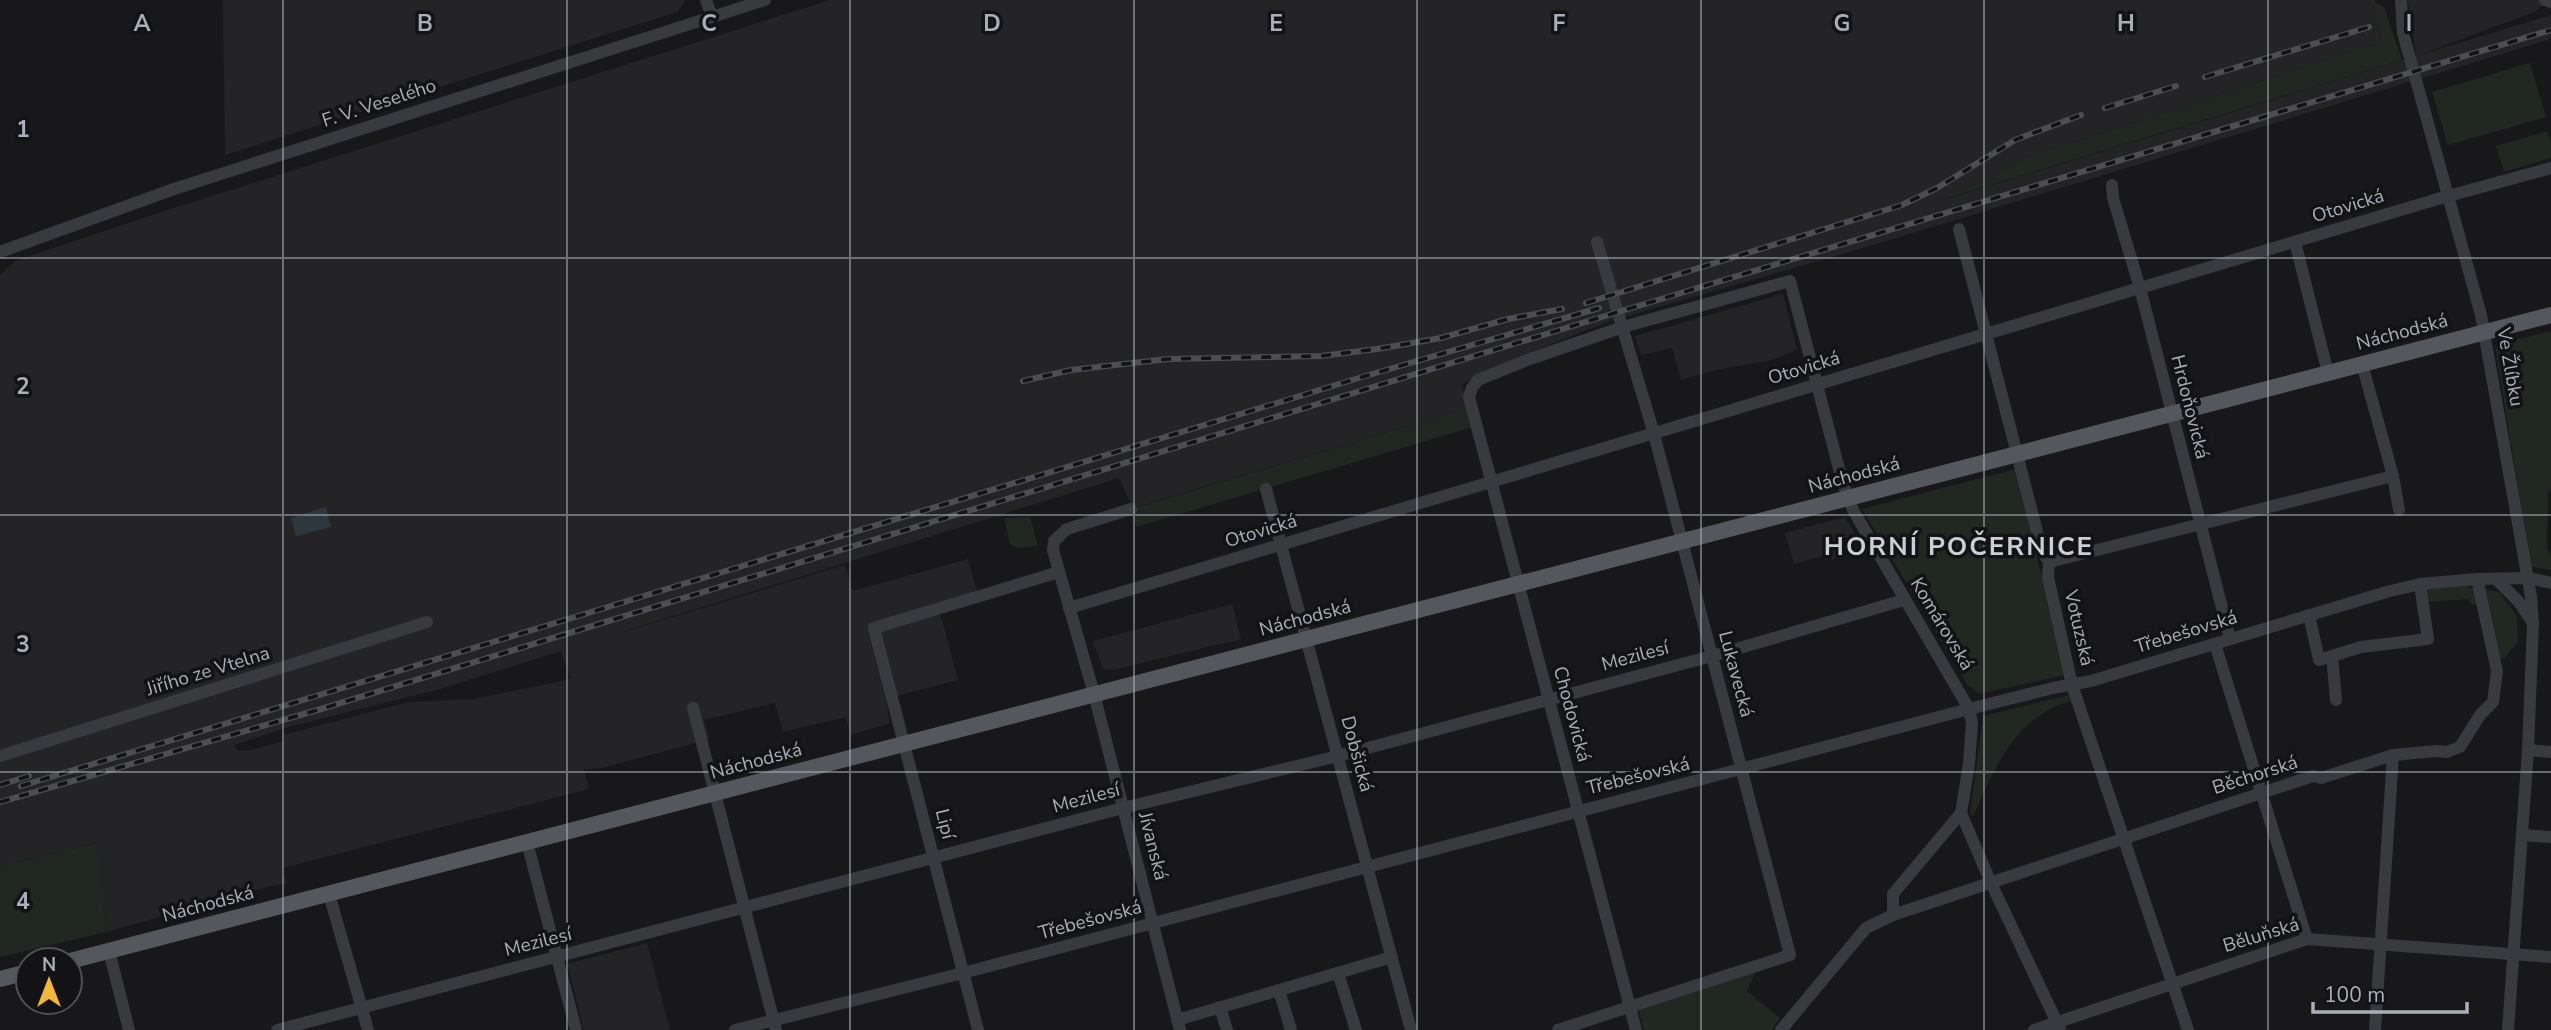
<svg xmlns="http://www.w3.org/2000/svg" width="2551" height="1030" font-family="'Nunito Sans',sans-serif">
<rect width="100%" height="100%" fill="#18181a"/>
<g fill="#242427" fill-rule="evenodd">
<path d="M223,0H685L677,12L225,155Z"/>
<path d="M830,0H2375L2382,42L2024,158L1984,180L1939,201L2416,56L2408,0H2551L2534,12L2419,55L2551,15V39L1860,249L1613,320L1516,358L1462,384L1468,408L1133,508L1119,478L587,643L845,565L853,591L968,559L977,591L935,605L943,623L958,680L900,695L886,702L890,723L850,735L846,717L783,732L775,703L704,720L710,739L602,768L584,769L589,789L283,868L287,884L271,886L106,932L96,843L0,866V275L15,261L174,208ZM561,651L570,678L562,681L473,699L408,702L283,735V741L251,750L239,751L234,745L292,726L437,690Z"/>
<path d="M1783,294L1797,350L1768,361L1720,369L1681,380L1672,348L1641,355L1635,336Z"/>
<path d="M1845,517L1857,537L1846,540L1845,553L1841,555V557L1832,560L1829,554L1794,564L1785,533Z"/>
<path d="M1232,604L1241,639L1113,670L1103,669L1093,641Z"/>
<path d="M647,943L670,1030H584L567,964Z"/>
</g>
<g fill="#202821">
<path d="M2374,2L2384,7L2402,60L1934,202L1984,180L2024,158L2382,42Z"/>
<path d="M2530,63L2546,117L2448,145L2432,92Z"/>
<path d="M2547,131L2551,143V158L2504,172L2496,146Z"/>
<path d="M2551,331V489L2548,493L2547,549L2551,555V570L2531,567L2495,345Z"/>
<path d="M1468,408L1473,427L1136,527L1131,509Z"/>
<path d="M2016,469L2065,675L1979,694L1967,684L1862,509Z"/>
<path d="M1030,517L1038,546L1018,548L1010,544L1004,518Z"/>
<path d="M2468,585L2470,588H2475L2478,604L2473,605L2467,599L2430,602L2425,600L2423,590Z"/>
<path d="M2484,589L2499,592L2517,616L2518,641L2504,659L2498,658Z"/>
<path d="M2069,695L2071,701C2062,704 2052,707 2045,712C2008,734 1990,779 1973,816L1970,814L1983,716Z"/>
<path d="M97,843L106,932L0,957V866Z"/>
<path d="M1756,970L1747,991L1780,1018L1772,1030H1644L1638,1008Z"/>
</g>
<path fill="#2e363e" d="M326,507L331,527L296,536L291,518Z"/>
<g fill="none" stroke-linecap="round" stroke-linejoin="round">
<g stroke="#393a3f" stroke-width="12">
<path d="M706,0L712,17"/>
<path d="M2401,0L2403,33L2481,315L2531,597L2533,623L2528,750L2508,1030"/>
<path d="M2545,0L2551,2"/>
<path d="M2112,185L2113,198L2140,288L2230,639"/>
<path d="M1959,229L2042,551L2049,562L2048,577L2072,685L2188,1030"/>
<path d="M2295,242L2328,373"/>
<path d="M0,252L174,189L765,0"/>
<path d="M2362,364L2393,476L2399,510"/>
<path d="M1266,489L1411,1030"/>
<path d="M1131,509L1067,529L1054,541L1053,550L1094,694L1180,1030"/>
<path d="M2049,562L2393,476"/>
<path d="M2496,579L2519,602L2533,623"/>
<path d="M1069,608L2441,198L2551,168"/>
<path d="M2309,615L2319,660L2361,647L2428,639L2420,584"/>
<path d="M2215,644L2307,939"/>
<path d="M2332,656L2336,700"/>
<path d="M693,708L776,1030"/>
<path d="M2528,750L2551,752"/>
<path d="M0,756L427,622"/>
<path d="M1961,813L1991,883L2060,1029"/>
<path d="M2522,835L2551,837"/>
<path d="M527,842L576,1030"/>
<path d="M329,894L368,1030"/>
<path d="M1893,915L2313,776L2321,778L2393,755L2436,751L2447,752L2460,747L2480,715L2493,702L2497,671L2477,579"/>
<path d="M109,951L129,1030"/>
<path d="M1338,973L1356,1030"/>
<path d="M1279,990L1291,1030"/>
<path d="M1220,1007L1227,1030"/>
<path d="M1177,1020L1392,957"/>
<path d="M277,1030L1123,808L1338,756L1712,656L1904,600"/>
<path d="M735,1030L963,973L1969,709L2053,688L2091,681L2390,591L2420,584L2477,579L2529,578L2551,583"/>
<path d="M978,1030L874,628L1059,572"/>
<path d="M1558,1030L1790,955L1654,434L1597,242"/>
<path d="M1636,1030L1469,397L1472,388L1478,380L1527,360L1623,327L1790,281L1843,484L1853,510L1969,709L1972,723L1969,764L1961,813L1893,894V915L1866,928L1781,1030"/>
<path d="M2034,1030L2307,939L2551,957"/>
<path d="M2375,1030L2393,755"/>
</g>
<g stroke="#55575e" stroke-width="16">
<path d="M70,961L2551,315"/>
<path d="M0,979L28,972"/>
</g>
<defs>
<g id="rail">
<path d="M2205,77L2369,27"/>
<path d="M2105,108L2176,86"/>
<path d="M1586,303L1902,205L1937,188L2015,140L2081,115"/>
<path d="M1023,381L1071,370L1168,359L1321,356L1377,349L1441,338L1508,319L1562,309"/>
<path d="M0,785L29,776"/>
<path d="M21,786L1362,377L1599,308"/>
<path d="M0,802L321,709L1618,312L2551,30"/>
</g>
</defs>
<use href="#rail" stroke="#4c4e54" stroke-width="6"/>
<use href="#rail" stroke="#131315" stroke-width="3.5" stroke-dasharray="10" stroke-linecap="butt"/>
</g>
<path fill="none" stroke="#aaaeba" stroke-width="2" stroke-opacity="0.55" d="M283,0V1030M567,0V1030M850,0V1030M1134,0V1030M1417,0V1030M1701,0V1030M1984,0V1030M2268,0V1030M0,258H2551M0,515H2551M0,772H2551"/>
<g text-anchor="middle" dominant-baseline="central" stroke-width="7" stroke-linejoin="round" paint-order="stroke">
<g font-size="19" fill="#aaaeba" stroke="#131315">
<text transform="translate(379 103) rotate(-18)">F. V. Veselého</text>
<text transform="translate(2348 206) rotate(-17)">Otovická</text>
<text transform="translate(2402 332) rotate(-15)">Náchodská</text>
<text transform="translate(2510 367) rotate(80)">Ve Žlíbku</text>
<text transform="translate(1804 368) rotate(-17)">Otovická</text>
<text transform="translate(2190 407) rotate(76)">Hrdoňovická</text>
<text transform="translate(1854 475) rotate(-15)">Náchodská</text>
<text transform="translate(1261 531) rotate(-17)">Otovická</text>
<text transform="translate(1305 618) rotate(-15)">Náchodská</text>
<text transform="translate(1942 624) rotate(59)">Komárovská</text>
<text transform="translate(2079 628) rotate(77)">Votuzská</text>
<text transform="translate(2186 632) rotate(-17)">Třebešovská</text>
<text transform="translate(1635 656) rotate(-15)">Mezilesí</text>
<text transform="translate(208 671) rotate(-17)">Jiřího ze Vtelna</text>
<text transform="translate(1736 674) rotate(75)">Lukavecká</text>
<text transform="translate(1572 714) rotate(75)">Chodovická</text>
<text transform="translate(1357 754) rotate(75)">Dobšická</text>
<text transform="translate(756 761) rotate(-15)">Náchodská</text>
<text transform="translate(2255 775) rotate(-18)">Běchorská</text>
<text transform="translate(1638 776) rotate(-14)">Třebešovská</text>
<text transform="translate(1086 798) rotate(-15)">Mezilesí</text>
<text transform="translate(945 824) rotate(76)">Lipí</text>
<text transform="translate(1153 846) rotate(76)">Jívanská</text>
<text transform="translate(208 904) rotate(-15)">Náchodská</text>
<text transform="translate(1090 920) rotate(-15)">Třebešovská</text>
<text transform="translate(2261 935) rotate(-17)">Běluňská</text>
<text transform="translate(538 942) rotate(-14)">Mezilesí</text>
</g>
<g font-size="26" font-weight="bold" letter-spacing="2" fill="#cbced6" stroke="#131315">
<text x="1959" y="546">HORNÍ POČERNICE</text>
</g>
</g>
<g font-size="23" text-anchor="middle" font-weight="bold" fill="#aaaeba" stroke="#131315" stroke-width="7" stroke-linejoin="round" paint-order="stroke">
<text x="142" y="31">A</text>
<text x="425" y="31">B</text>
<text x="709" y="31">C</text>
<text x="992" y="31">D</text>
<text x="1276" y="31">E</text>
<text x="1559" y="31">F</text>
<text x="1842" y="31">G</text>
<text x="2126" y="31">H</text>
<text x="2409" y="31">I</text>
<text x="23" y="137">1</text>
<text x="23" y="394">2</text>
<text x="23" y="652">3</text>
<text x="23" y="909">4</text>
</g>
<g transform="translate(49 981)"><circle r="33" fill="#131315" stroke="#4f5157" stroke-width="2"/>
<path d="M0-5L12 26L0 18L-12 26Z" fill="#f1b838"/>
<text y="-10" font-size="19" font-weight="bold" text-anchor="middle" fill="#aaaeba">N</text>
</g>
<path d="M2313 1002v10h154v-10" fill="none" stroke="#aaaeba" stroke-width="3.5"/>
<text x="2324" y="1002" font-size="21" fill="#aaaeba" stroke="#131315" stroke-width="5" paint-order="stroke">100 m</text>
</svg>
